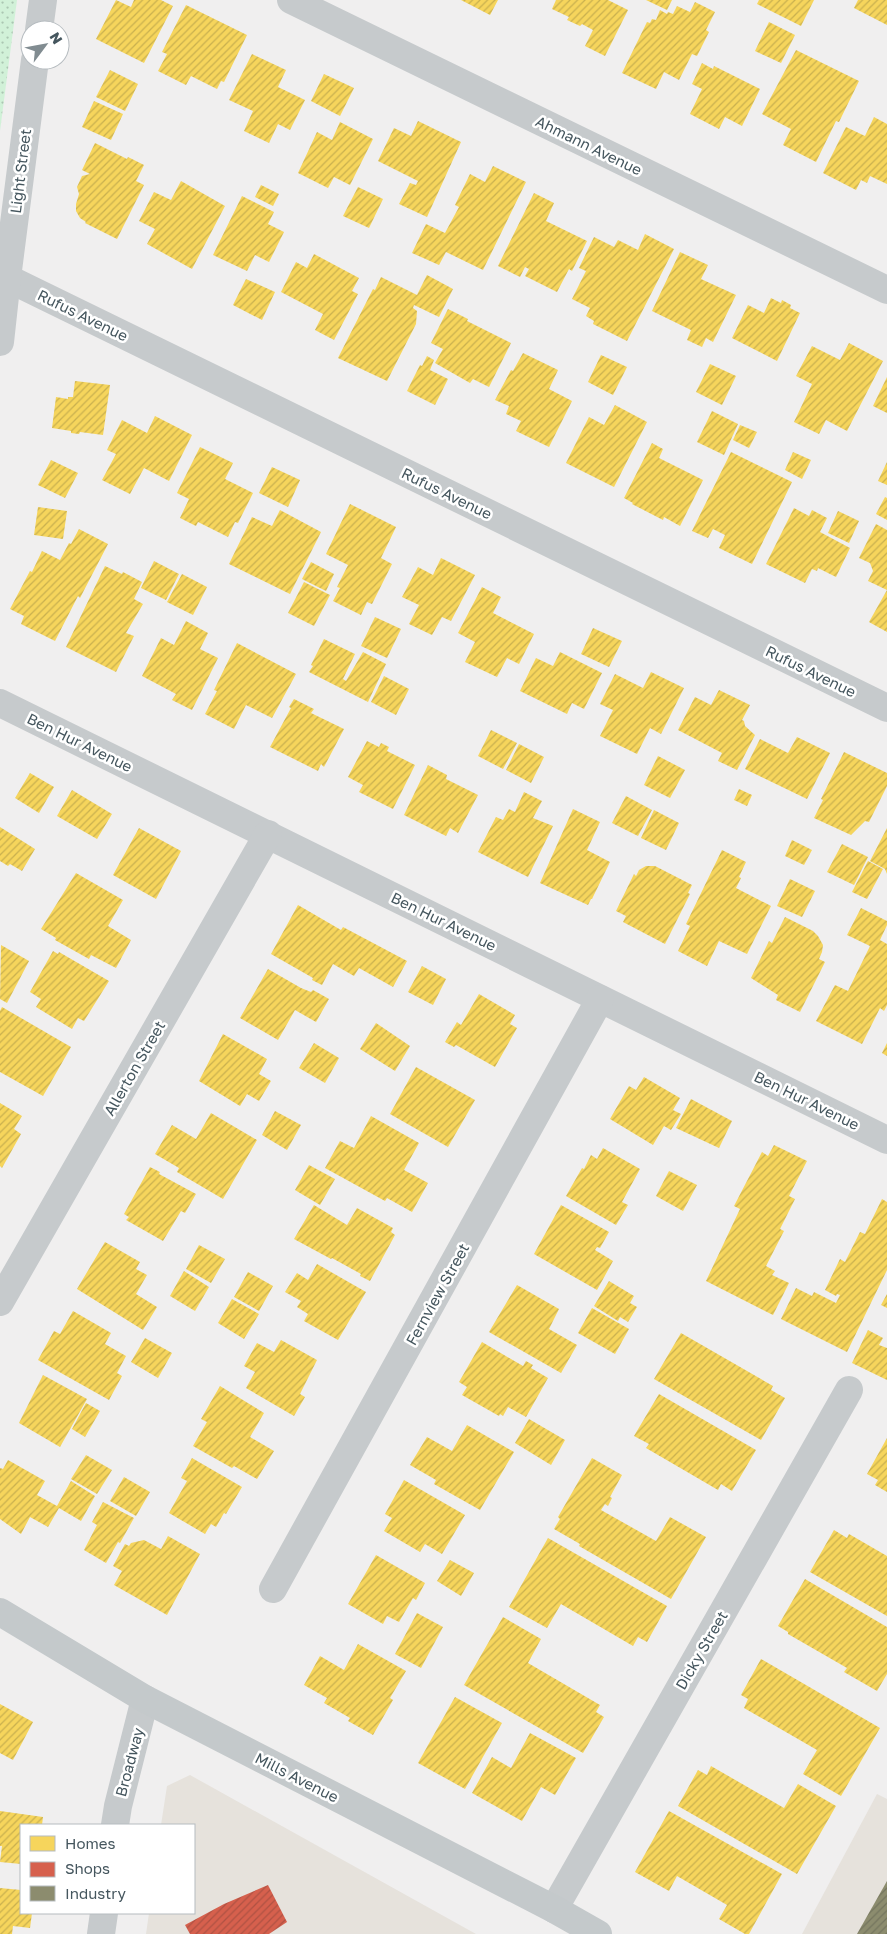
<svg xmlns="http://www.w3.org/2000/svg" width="887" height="1934" font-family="'Golos Text',sans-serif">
<defs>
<pattern id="park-dots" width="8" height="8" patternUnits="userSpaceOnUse" patternTransform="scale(1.25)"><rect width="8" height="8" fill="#d1f1d8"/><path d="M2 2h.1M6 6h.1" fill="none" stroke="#abc6b2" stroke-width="1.8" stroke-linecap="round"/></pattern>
<pattern id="homes-hatch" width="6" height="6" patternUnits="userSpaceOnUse" patternTransform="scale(1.25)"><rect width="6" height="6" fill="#f6d55c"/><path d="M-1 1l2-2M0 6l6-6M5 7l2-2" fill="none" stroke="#c9b04f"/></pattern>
<pattern id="shops-hatch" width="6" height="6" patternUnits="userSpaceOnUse" patternTransform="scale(1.25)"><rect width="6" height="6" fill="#d6604d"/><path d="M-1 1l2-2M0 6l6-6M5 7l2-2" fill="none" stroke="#af5243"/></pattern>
<pattern id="industry-hatch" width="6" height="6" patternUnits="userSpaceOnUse" patternTransform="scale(1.25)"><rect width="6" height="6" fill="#8c8c6e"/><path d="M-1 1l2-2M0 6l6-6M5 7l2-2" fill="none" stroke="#74755e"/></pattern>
</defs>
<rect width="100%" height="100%" fill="#f0efef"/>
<g fill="#e6e2dc">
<path d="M190,1775L476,1934H146L149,1913H194V1825H161L167,1786Z"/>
<path d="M877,1794L887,1799V1934H802Z"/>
</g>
<path fill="url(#park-dots)" d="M0,0H17L0,131Z"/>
<g fill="url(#homes-hatch)">
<path d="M116,0L131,7L134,0H161L173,6L144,63L96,39Z"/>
<path d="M461,0H498L490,15Z"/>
<path d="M556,0H608L628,10L605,56L585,46L593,30L582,24L580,26L567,20L569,17L552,9Z"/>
<path d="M646,0H672L667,10Z"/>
<path d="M759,0H814L801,26L757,4Z"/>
<path d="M858,0H887V25L854,8Z"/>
<path d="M695,2L715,12L706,30L709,32L697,56L692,54L679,80L664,72L656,89L622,73L647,22L650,23L652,19L656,20L660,10L667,14L668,12L673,14L677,6L690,12Z"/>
<path d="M186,5L247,35L224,82L221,81L217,89L191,76L186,85L158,71L167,54L162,52Z"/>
<path d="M769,22L795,35L781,63L755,51Z"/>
<path d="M796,50L859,81L839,122L836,121L816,162L783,145L791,129L762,114Z"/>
<path d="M252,54L286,70L278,87L305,100L290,130L278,124L269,143L244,131L253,111L229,100Z"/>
<path d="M702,63L713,69L714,66L760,89L742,126L725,117L719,129L690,114L702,89L692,84Z"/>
<path d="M110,70L138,84L125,111L96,97Z"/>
<path d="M324,74L354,88L340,116L311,101Z"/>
<path d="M94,101L123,114L111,140L82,127Z"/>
<path d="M874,117L887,124V184L870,176L867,183L861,180L856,190L823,173L846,127L865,136Z"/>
<path d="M418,121L461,142L427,217L399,204L410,183L416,185L418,181L378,161L394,128L411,136Z"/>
<path d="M340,122L373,139L350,185L334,177L328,188L298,173L317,132L332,140Z"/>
<path d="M95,143L127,159L128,157L144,165L136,181L144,185L117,239L85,223L86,222L80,218L76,211V204L79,194L77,187L82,176L90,174L82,170Z"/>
<path d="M493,166L526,182L483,270L446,252L439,265L412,253L426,224L445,233L459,207L455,205L470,174L485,182Z"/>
<path d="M181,181L225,206L192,269L147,244L155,229L139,221L154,192L171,200Z"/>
<path d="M261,185L279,194L273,206L255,197Z"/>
<path d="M358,187L383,199L369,228L343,216Z"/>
<path d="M534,193L554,203L546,221L587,241L572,271L569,269L557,292L525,276L529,269L525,267L520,277L498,266Z"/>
<path d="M242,196L274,212L268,224L284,232L269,262L255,255L247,271L213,255Z"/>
<path d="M645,234L674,249L627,341L593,324L594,321L586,316L590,308L572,299L586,271L579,268L594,237L614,247L618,240L638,250Z"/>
<path d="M680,252L708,265L701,279L736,295L713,342L706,338L702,347L687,340L691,330L652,311Z"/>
<path d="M314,254L359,278L352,291L358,294L334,340L315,330L323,314L281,292L296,262L307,268Z"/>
<path d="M427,275L453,289L439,317L414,305L413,308L417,311L416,324L387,381L338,358L373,289L375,290L381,277L417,295Z"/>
<path d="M246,279L275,292L262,320L233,305Z"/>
<path d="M771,298L781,303L782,300L791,305L790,308L800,313L777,361L732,338L748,305L764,313Z"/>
<path d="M448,309L468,319L467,321L511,343L489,387L473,379L470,383L435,363L443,349L431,343Z"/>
<path d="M849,343L883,361L847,431L826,420L819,434L794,422L812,384L796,376L812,346L840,360Z"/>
<path d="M523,353L558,370L549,389L572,401L549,447L516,431L521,421L506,414L509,406L495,400L511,370L513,371Z"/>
<path d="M601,355L627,367L613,395L588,382Z"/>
<path d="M427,356L434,360L430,370L448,379L435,405L407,391L420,365L422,366Z"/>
<path d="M710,364L736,376L722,405L696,392Z"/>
<path d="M887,377V413L873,406Z"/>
<path d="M75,381L110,385L103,435L80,432L79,434L71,433V431L52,428L56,397L68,399V397H73Z"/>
<path d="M615,405L647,422L614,487L566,463L589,417L604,425Z"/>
<path d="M712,411L738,424L724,455L697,442Z"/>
<path d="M155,416L192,435L169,481L144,468L130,494L102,480L116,454L107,450L122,420L147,433Z"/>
<path d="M740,425L757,432L749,448L733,440Z"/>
<path d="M652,443L663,449L659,458L703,480L680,526L664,517L663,520L632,504L633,503L624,498Z"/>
<path d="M200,447L233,463L225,479L253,493L238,523L235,522L228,537L198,522L196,526L180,518L189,499L177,493Z"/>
<path d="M731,452L792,482L752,564L719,548L725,535L713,529L708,538L692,531Z"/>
<path d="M793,452L811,460L802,479L785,470Z"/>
<path d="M51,460L78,473L65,498L38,485Z"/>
<path d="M887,462V485L878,481Z"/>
<path d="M272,467L300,480L288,507L259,493Z"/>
<path d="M885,497L887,498V520L876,514Z"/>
<path d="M350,504L396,527L381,558L392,564L372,604L367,602L361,615L333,601L340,588L337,587L348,565L326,554Z"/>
<path d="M38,507L67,511L63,539L34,535Z"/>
<path d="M794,508L809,516L812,510L827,518L820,532L850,548L836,577L818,568L817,571L812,569L805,583L766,564Z"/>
<path d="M280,510L321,532L290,594L229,564L252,517L272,526Z"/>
<path d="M838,511L859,521L849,543L828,533Z"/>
<path d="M876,524L887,530V632L869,622L887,590L868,581L873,571L870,563L859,558Z"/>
<path d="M79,529L108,544L80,598L78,596L55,641L21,624L24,616L10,609L30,571L32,572L42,551L60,560L69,543L71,544Z"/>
<path d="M441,558L475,575L451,621L442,617L432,635L409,624L419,605L402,597L418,567L433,575Z"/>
<path d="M154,561L179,574L166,600L141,588Z"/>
<path d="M311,562L334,574L326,591L302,579Z"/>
<path d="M105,566L122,574L123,572L142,582L134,599L143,604L126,633L134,636L116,672L66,647Z"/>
<path d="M182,574L207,587L193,615L167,602Z"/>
<path d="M304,582L330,595L314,626L288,613Z"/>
<path d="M482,587L501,597L493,613L534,634L519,664L507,658L497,677L465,662L475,642L458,633Z"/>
<path d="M375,617L401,629L387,658L361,646Z"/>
<path d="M186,621L208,633L200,649L218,658L192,710L172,700L176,694L142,676L161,638L174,645Z"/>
<path d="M593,628L622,641L609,667L581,654Z"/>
<path d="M324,639L355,654L343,679L346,681L363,652L386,664L368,702L309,672L313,666L311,665Z"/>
<path d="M237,643L296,674L272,718L246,705L234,729L205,714L217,691L214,690Z"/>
<path d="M560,652L602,673L584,709L572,703L567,714L520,691L536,658L553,666Z"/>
<path d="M651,672L684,688L661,734L650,728L637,754L600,736L613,710L600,704L615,674L643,688Z"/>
<path d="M384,676L409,689L396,715L371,702Z"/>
<path d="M719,690L750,705L742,720L744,721L745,726L755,735L737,770L718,761L722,753L678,730L695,697L711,705Z"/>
<path d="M294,699L314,709L311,713L344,729L324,767L321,764L318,771L270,747L291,708L289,707Z"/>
<path d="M491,730L517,743L503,769L478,756Z"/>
<path d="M797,737L830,753L807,799L745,769L760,739L788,753Z"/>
<path d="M367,741L379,747L381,743L389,747L387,751L415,765L393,809L359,792L363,785L348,777Z"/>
<path d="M519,744L544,757L531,783L506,770Z"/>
<path d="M844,752L887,773V786L869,822L865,821L851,835L814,818L823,800L821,799Z"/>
<path d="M658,756L685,770L670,798L644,785Z"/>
<path d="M428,765L447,775L446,779L478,795L458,833L450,828L446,836L404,815Z"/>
<path d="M30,773L54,787L39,813L15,798Z"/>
<path d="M739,789L752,795L747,806L734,800Z"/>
<path d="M72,790L112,814L97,839L57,816Z"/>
<path d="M524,792L542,801L533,818L553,826L528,877L478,852L496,817L503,820L509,809L515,812Z"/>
<path d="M626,796L652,810L638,836L612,823Z"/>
<path d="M573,809L600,822L587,850L610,862L592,899H591L588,905L540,883Z"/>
<path d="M654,810L679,823L666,850L641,838Z"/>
<path d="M0,827L35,849L22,871L10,864L8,866L0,861Z"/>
<path d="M139,828L181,851L156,899L113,875Z"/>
<path d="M887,828V874L885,869L870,861Z"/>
<path d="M792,840L812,850L804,865L785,856Z"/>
<path d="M842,844L868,857L854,885L827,872Z"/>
<path d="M722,850L746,862L739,877L741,878L736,888L771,906L747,954L719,941L707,966L678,951L690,926L686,924Z"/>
<path d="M868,861L883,869L867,899L852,892Z"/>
<path d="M646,866H655L692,885L688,893L690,894L665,944L623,922L626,916L616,911L634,874L636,876L639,870Z"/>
<path d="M76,873L123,900L108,926L131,940L116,968L91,955L89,959L55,940L56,938L41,929Z"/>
<path d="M790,879L815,891L802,917L777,906Z"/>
<path d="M298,905L341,930L343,927L407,961L393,987L359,968L354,976L333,964L322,985L312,980L313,978L271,954Z"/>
<path d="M861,908L887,921V925L880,940L887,944V1005L884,1011L880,1008L862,1044L816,1021L835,985L848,991L870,946L847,935Z"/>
<path d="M785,917L813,931L818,936L823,945L822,952L819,959L825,962L800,1012L776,1000L778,995L751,978L769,941L772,943Z"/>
<path d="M1,945L29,961L7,1003L0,999Z"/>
<path d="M53,951L58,954L59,952L109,981L84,1021L78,1018L72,1029L36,1007L41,999L30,992Z"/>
<path d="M422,966L446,979L433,1005L408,992Z"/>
<path d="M268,969L301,988L311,992L313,990L329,999L316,1022L295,1010L278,1040L240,1018Z"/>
<path d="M479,994L515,1015L510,1024L517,1028L495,1067L456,1045L454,1047L445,1042L457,1022L461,1025Z"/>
<path d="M2,1007L71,1047L43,1096L0,1072V1011Z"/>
<path d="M376,1023L410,1046L395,1071L360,1049Z"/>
<path d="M223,1034L267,1059L259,1074L271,1081L259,1101L247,1094L240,1106L199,1081Z"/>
<path d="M314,1043L339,1058L325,1083L299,1068Z"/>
<path d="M887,1043V1056L882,1053Z"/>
<path d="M416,1067L475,1100L448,1147L390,1114Z"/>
<path d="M644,1077L680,1098L673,1110L681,1114L671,1130L664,1126L653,1145L610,1119L629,1086L636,1090Z"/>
<path d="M691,1099L732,1121L719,1148L676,1128Z"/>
<path d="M0,1103L22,1116L14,1129L21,1134L2,1168L0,1166Z"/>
<path d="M275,1111L301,1125L287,1150L262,1135Z"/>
<path d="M211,1113L257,1140L223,1199L177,1172L179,1168L155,1154L172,1125L196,1139Z"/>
<path d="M371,1116L419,1143L404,1170L428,1183L412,1212L387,1198L385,1201L325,1168L340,1141L354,1148Z"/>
<path d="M774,1145L807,1161L789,1196L795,1199L780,1229L784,1231L766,1266L775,1271L772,1275L789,1283L773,1315L706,1281L740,1209L734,1206L762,1152L768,1156Z"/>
<path d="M603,1148L640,1169L622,1202L628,1205L616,1225L566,1196L582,1168L584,1169L591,1155L597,1159Z"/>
<path d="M309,1165L335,1179L320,1205L295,1190Z"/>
<path d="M150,1167L160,1172L159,1174L196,1194L185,1213L181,1211L163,1241L126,1220L129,1217L124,1214Z"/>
<path d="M669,1171L697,1185L683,1211L656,1196Z"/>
<path d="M882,1199L887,1202V1270L847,1352L781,1319L796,1288L812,1296L814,1292L836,1303L840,1295L837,1294L836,1296L825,1290L840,1259L845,1262L860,1232L865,1234Z"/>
<path d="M314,1205L347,1225L357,1208L393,1228L391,1232L395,1235L370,1281L360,1276L361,1274L332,1258L331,1259L294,1239Z"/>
<path d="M561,1205L609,1232L600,1248L597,1247L595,1250L613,1261L597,1290L534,1254Z"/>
<path d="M105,1242L140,1262L136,1269L147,1275L136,1294L157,1307L143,1330L77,1289Z"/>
<path d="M199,1245L225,1259L211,1283L186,1269Z"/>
<path d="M317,1264L366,1292L338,1340L304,1321L308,1314L297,1307L301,1301L285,1292L297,1273L308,1280Z"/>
<path d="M184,1271L209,1287L195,1311L170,1296Z"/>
<path d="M248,1272L273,1286L259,1311L234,1297Z"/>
<path d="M609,1281L634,1296L630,1303L637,1307L628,1322L620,1317L618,1321L594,1306Z"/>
<path d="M517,1285L559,1309L549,1329L577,1345L561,1373L489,1332Z"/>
<path d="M887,1294V1308L881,1305Z"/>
<path d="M232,1299L259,1314L244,1339L218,1323Z"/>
<path d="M592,1308L629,1329L615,1354L578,1333Z"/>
<path d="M73,1311L111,1333L105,1344L126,1356L117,1373L122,1376L109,1400L38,1360L54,1331L60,1334Z"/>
<path d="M868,1330L883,1338L879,1345L887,1348V1380L852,1363Z"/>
<path d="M681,1333L773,1386L771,1390L785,1398L761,1440L654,1379Z"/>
<path d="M145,1338L172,1353L158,1378L131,1362Z"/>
<path d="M281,1340L317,1360L300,1394L305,1397L294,1416L246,1388L255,1372L244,1366L257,1343L274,1352Z"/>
<path d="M482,1342L523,1366L526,1361L533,1365L531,1368L548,1378L526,1417L508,1407L503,1416L500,1414L499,1416L462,1395L467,1387L459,1382Z"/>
<path d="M43,1375L87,1399L60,1447L19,1423Z"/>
<path d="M220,1386L264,1413L250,1437L274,1451L257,1479L234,1466L232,1468L193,1446L207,1422L201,1419Z"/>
<path d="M659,1394L756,1450L732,1491L721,1484L718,1490L646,1448L649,1444L634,1436Z"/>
<path d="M86,1403L100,1411L85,1437L72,1429Z"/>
<path d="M529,1419L565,1440L551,1465L515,1443Z"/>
<path d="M467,1425L514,1452L480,1510L434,1484L436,1480L410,1465L427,1437L452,1451Z"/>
<path d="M887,1438V1492L875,1485L878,1480L867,1474Z"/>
<path d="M86,1455L112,1470L97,1494L71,1479Z"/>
<path d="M192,1458L242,1487L226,1514L224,1513L216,1527L211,1524L205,1534L169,1513L187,1481L181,1478Z"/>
<path d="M592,1458L622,1475L610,1497L612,1498L608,1506L605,1504L601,1510L656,1541L670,1517L706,1537L671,1599L579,1546L580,1544L554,1529L560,1519L558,1517Z"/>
<path d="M8,1460L45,1481L37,1495L57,1506L71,1481L95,1496L81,1521L59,1508L48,1527L30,1517L21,1534L0,1519V1468L3,1469Z"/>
<path d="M124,1477L150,1492L136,1516L110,1501Z"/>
<path d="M404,1480L465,1515L442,1554L425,1544L420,1552L384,1531L392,1518L385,1514Z"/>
<path d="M103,1502L134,1518L120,1543L118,1542L106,1563L84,1550L97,1525L92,1522Z"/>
<path d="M834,1530L847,1538L849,1534L887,1556V1616L810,1572Z"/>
<path d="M168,1536L200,1554L167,1615L114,1585L122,1571L113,1566L125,1544L129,1546L131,1543L144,1540L161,1549Z"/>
<path d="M548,1538L667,1606L647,1642L638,1637L633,1646L561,1604L547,1628L509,1607Z"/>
<path d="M376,1555L425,1583L416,1600L413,1598L399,1622L387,1616L383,1624L348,1604Z"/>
<path d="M450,1560L474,1573L461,1596L437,1581Z"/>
<path d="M805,1579L887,1627V1674L877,1691L844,1672L847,1668L788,1634V1632L778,1626Z"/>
<path d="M417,1613L443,1627L421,1668L395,1654Z"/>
<path d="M503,1617L541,1639L528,1663L600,1705L596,1712L604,1717L583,1753L464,1685Z"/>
<path d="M358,1644L406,1671L390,1698L393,1700L373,1735L348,1721L350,1718L324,1703L327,1698L304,1685L320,1656L344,1670Z"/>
<path d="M761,1659L880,1728L841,1796L803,1774L817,1750L744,1708L748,1699L741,1695Z"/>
<path d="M455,1697L502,1723L465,1789L418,1763Z"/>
<path d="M0,1704L33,1722L13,1760L0,1753Z"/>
<path d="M530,1733L576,1758L555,1795L541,1787L522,1821L472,1793L492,1757L511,1768Z"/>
<path d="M711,1766L784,1808L798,1784L836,1806L797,1874L678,1806L698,1770L707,1775Z"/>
<path d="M0,1811L43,1817L42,1825H21V1864L0,1862L2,1846H0Z"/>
<path d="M669,1811L782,1874L749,1934H745L719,1919L727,1905L677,1876L669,1891L635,1872Z"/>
<path d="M0,1888L21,1890V1913H32L30,1928L13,1926L12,1934H0Z"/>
</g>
<path fill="url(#shops-hatch)" d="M268,1885L287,1922L269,1934H190L185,1925L224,1904Z"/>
<path fill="url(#industry-hatch)" d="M887,1881V1934H857Z"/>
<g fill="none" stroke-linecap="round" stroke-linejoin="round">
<g stroke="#c6cacc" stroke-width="28">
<path d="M291,0L887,290"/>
<path d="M39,30L43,0"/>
<path d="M7,278L887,708"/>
<path d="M0,342L7,278L35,60"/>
<path d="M0,703L887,1140"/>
<path d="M0,1302L268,834"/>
<path d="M273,1589L600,999"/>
<path d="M115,1825L118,1806L145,1699"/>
<path d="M554,1909L849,1390"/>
<path d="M101,1934L104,1913"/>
</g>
<path stroke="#c4c9cb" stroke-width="28" d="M0,1612L145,1699L554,1909L598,1934"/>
</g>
<g text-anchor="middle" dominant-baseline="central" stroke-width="5" stroke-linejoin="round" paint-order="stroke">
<g font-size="15" fill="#45565e" stroke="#fff">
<text transform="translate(589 145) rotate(26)">Ahmann Avenue</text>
<text transform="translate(20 171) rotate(-83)">Light Street</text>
<text transform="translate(83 315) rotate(26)">Rufus Avenue</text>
<text transform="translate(447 493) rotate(26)">Rufus Avenue</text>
<text transform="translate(811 671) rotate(26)">Rufus Avenue</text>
<text transform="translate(80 742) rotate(26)">Ben Hur Avenue</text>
<text transform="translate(444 921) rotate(26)">Ben Hur Avenue</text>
<text transform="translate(134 1068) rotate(-60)">Allerton Street</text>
<text transform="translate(807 1100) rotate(26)">Ben Hur Avenue</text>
<text transform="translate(437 1294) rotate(-61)">Fernview Street</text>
<text transform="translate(701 1650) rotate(-60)">Dicky Street</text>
<text transform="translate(129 1762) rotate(-75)">Broadway</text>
<text transform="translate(297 1777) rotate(27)">Mills Avenue</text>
</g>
</g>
<rect x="20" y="1824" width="175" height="90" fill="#ffffff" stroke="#b5bbbf"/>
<rect x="30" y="1836" width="25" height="15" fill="#f6d55c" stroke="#b5bbbf"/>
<text x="65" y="1849" font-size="15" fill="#45565e">Homes</text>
<rect x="30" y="1862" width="25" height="15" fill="#d6604d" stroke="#b5bbbf"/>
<text x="65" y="1874" font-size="15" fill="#45565e">Shops</text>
<rect x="30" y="1886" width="25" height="15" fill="#8c8c6e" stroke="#b5bbbf"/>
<text x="65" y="1899" font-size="15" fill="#45565e">Industry</text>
<g transform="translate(45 45) rotate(58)"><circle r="24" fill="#ffffff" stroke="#b5bbbf"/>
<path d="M0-4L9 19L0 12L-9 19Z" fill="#818c91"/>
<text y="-8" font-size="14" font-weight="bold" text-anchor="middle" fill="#45565e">N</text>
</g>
</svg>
